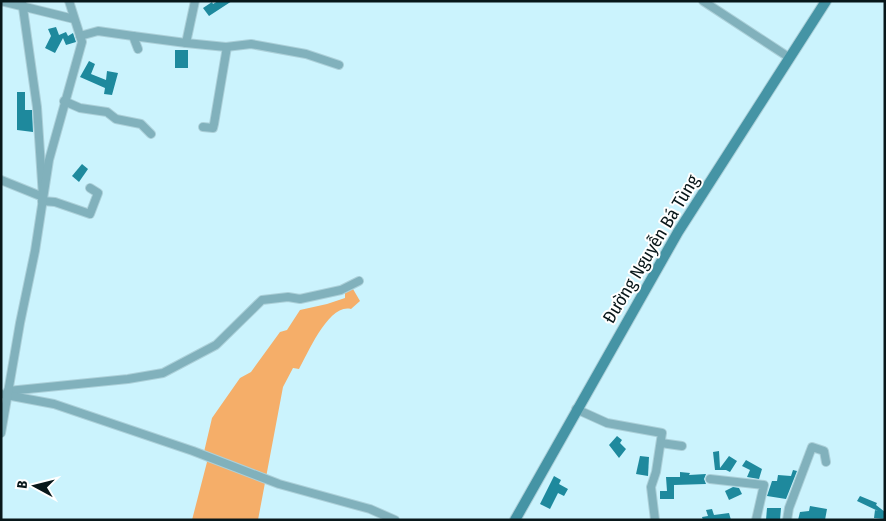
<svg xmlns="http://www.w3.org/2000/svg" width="886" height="521" font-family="'Fira Sans Condensed',sans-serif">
<rect width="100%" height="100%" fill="#cbf3fd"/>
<path fill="#f5ae69" d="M353,289L360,301L351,309C329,303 308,353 299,369L293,368L283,387L258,520H192L207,462L204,452L212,418L240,378L251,372L280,332L287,330L300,310L327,304L345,298V293Z"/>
<g fill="#1e899d">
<path d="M218,1H232L209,16L203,8L212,2L213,4Z"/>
<path d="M56,27L59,35L66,32L68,36L73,33L76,42L66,45L63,38L55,53L45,48L51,36L48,29Z"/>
<rect x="175" y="50" width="13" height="18"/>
<path d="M89,61L95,64L91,74L106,80L107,71L118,73L112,95L104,94L105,88L80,77Z"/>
<path d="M17,92H25V110H32L33,132L17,130Z"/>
<path d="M82,164L88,169L79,182L72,176Z"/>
<path d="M617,436L622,440L620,443L626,449L619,458L609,445Z"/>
<path d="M719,451L720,468L729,456L737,461L730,472L726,470H715L713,452Z"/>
<path d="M640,456L649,457L648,476L636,474Z"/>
<path d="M746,460L762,469L759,479L747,477L750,470L742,466Z"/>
<path d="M793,470L797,471L786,499L767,496L772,481H777L778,475L791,476Z"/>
<path d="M680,472L690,473L689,475L706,474L704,479L706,484L674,485V499H660V491H667L666,477H680Z"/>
<path d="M554,476L561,480L559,484L568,489L564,496L558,493L550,509L540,504Z"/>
<path d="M733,487L739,488L742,494L729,500L725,491Z"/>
<path d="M860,496L877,503L876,505L885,512V519L874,518L875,510L878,511L857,501Z"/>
<path d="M810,506L827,509L825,520H798L800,512L809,511Z"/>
<path d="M767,508H781L780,520H766Z"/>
<path d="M712,509L714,515L729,513L731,520H703L702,517L708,516L706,510Z"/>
</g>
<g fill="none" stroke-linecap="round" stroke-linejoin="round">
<defs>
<g id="street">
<path d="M1,1L74,19"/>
<path d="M703,1L790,58"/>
<path d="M80,36L98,31L133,36L138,49"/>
<path d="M133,36L186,43L195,1"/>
<path d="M186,43L226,47L251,44L306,54L339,65"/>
<path d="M64,101L80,108L107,112L116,119L141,124L151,134"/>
<path d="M203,127L213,128L214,124L227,47"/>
<path d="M1,180L43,197L37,107L22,1"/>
<path d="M42,201L55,202L90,214L98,193L90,188"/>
<path d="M8,391L128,379L163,373L216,345L262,300L288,297L300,299L341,290L359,281"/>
<path d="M1,394L54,404L193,451L279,484L370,509L395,520"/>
<path d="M576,409L607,423L662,433L656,472L651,487L655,520"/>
<path d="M1,433L20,323L35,251L49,160L82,42L69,1"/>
<path d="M661,443L682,446"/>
<path d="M710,479L764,485L756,520"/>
<path d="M787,520L789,508L812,447L824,451L826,462"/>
</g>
<path id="secondary" d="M515,520L678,232L826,1"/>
</defs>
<use href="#street" stroke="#acd0d9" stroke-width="10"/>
<use href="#secondary" stroke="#acd0d9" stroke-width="12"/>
<use href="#street" stroke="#81b1bc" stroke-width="8"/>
<use href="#secondary" stroke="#4594a5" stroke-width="10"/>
</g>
<g text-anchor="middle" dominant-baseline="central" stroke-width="4" stroke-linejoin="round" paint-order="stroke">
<g font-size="18" fill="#08171a" stroke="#fff">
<text transform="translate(651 249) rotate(-59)">Đường Nguyễn Bá Tùng</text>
</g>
</g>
<rect width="886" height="521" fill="none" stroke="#08171a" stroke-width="5"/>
<g transform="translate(35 486) rotate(277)" stroke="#ffffff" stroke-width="4" paint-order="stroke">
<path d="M0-4L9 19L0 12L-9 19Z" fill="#08171a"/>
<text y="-8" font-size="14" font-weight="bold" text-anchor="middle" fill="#08171a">B</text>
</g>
</svg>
